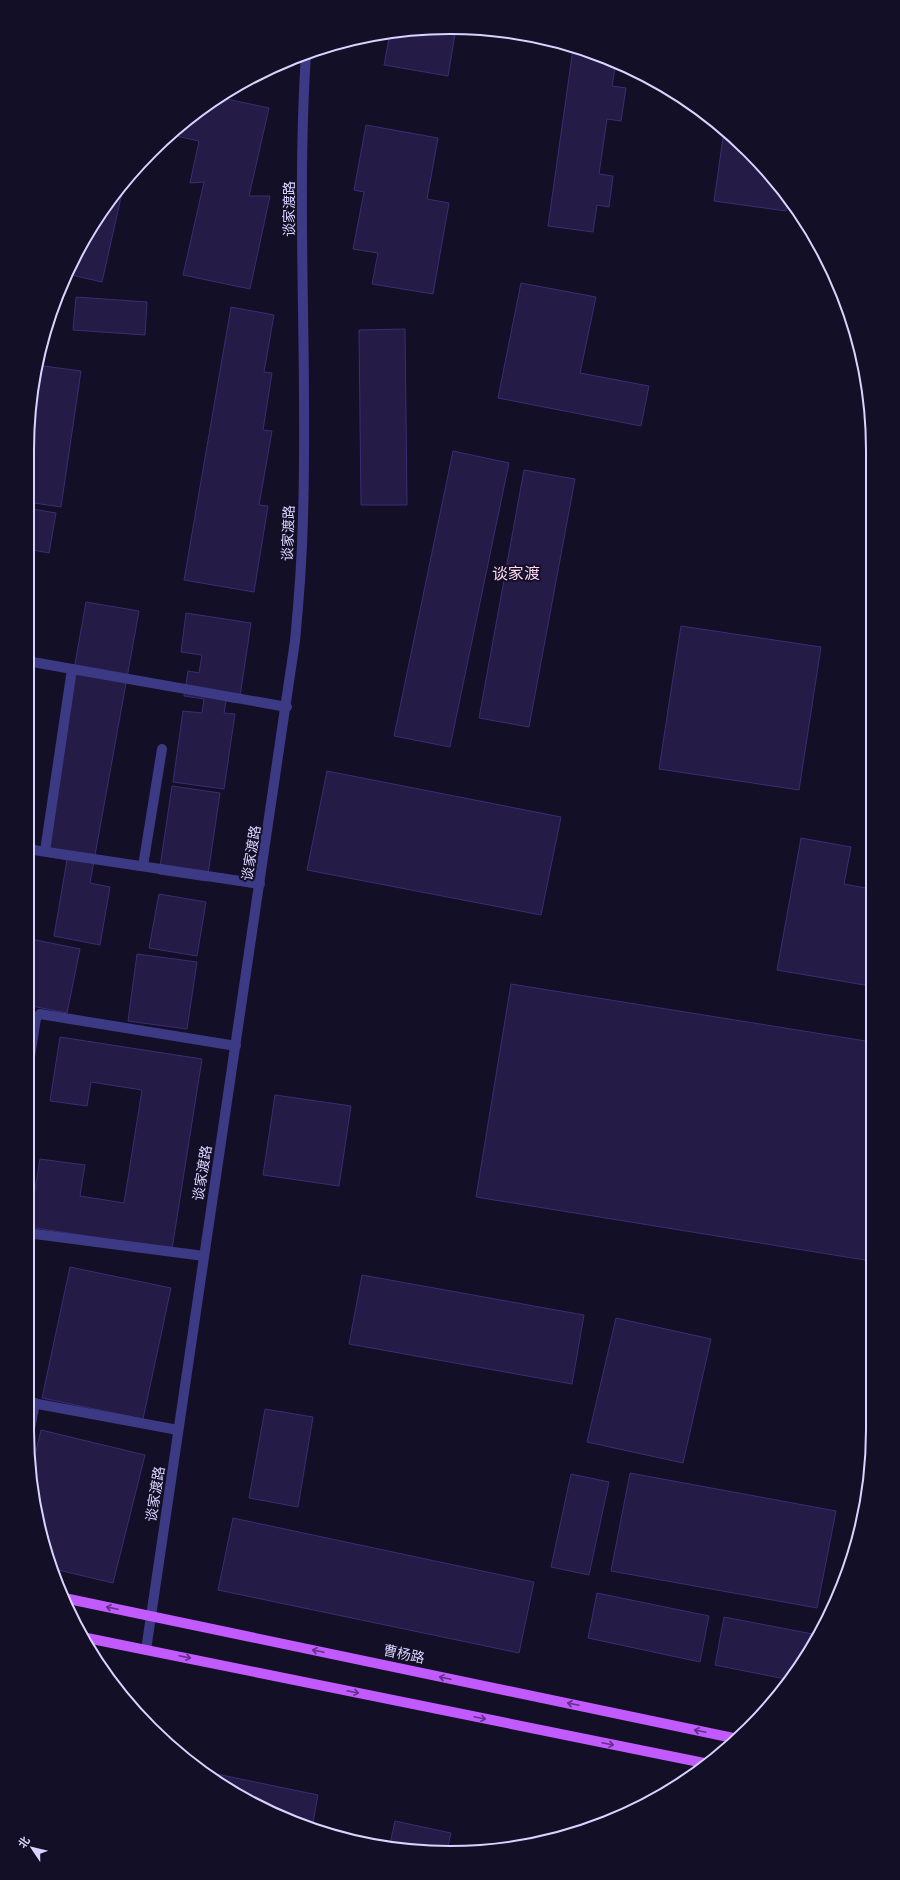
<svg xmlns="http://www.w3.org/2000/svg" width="900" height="1880" font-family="Quicksand,'Noto Sans SC',sans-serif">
<rect width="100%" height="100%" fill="#130f26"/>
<g fill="#241b47" stroke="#3b2d73">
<path d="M450,27L456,28L448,76L384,65L390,33Z"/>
<path d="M573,49L616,62L612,86L626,88L621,121L607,119L599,174L613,176L609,207L597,205L593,232L548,226Z"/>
<path d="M217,97L269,108L249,196H270L250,289L183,275L204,182L190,183L199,141L171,135Z"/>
<path d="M366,125L438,138L427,199L449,203L433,294L372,284L378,253L353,249L364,192L354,190Z"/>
<path d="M724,131L786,193L788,196L786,211L714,201Z"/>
<path d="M124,184L102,282L67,274L98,215Z"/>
<path d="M521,283L596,297L580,373L649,386L641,426L498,398Z"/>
<path d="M76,297L147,302L145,335L73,330Z"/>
<path d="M231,307L274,315L264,372L272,373L263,430L272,431L259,505L268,506L254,592L184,580Z"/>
<path d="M405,329L407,505H361L359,330Z"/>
<path d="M36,365L81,371L61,507L27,502V450Z"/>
<path d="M453,451L509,463L450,747L394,736Z"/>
<path d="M524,470L575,479L529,727L479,718Z"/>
<path d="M27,508L56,513L49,553L27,549Z"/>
<path d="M86,602L139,611L90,883L110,887L100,945L54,936L67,860L41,855Z"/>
<path d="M186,613L251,623L239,703L226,701L224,713L235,714L224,789L173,782L183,711L202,713L204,699L184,696L188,671L199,673L202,655L181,652Z"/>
<path d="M681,626L821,647L799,790L659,769Z"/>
<path d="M327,771L561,817L541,915L307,870Z"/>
<path d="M172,786L220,793L207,881L159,874Z"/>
<path d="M801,838L851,847L844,884L871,889L870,986L777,970Z"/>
<path d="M159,894L206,902L197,956L149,948Z"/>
<path d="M31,939L80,949L67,1013L27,1005V959Z"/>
<path d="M137,954L197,962L187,1029L128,1021Z"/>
<path d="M511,984L872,1042L871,1261L476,1197Z"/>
<path d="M60,1037L202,1059L172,1249L29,1227L40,1159L85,1165L80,1196L124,1203L142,1090L91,1082L87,1106L50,1101Z"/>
<path d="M275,1095L351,1106L339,1186L263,1175Z"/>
<path d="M70,1267L171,1288L143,1419L42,1398Z"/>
<path d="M362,1275L584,1315L572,1384L349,1344Z"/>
<path d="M616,1318L711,1339L683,1463L587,1442Z"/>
<path d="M265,1409L313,1417L298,1507L249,1498Z"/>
<path d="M41,1430L145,1455L113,1583L50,1568L35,1512L31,1472Z"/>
<path d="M630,1473L836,1511L817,1608L611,1571Z"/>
<path d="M571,1474L609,1482L589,1575L551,1567Z"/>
<path d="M233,1518L534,1582L519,1653L218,1590Z"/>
<path d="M597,1593L709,1616L700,1662L588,1638Z"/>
<path d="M724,1617L818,1635L802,1665L790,1680L715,1665Z"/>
<path d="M202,1771L318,1795L312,1828L288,1821L215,1782Z"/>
<path d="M395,1821L451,1833L447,1851L423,1852L389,1848Z"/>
</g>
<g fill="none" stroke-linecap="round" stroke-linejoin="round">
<g stroke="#3d3a85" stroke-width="10">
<path d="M27,661L287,707"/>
<path d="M27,849L260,884"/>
<path d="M45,851L72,669"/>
<path d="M143,866L162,749"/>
<path d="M27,1076L36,1018L40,1014L236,1046"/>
<path d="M27,1233L204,1256"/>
<path d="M27,1402L178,1430"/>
<path d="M28,1439L35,1403"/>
</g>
<path stroke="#3d3a85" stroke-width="10" d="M146,1650L295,641C299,600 302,558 303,517C308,363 296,208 306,54"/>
<g stroke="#c25bff" stroke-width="10">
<path d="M64,1598L738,1739"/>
<path d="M82,1637L709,1764"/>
</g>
</g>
<defs><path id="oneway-shaft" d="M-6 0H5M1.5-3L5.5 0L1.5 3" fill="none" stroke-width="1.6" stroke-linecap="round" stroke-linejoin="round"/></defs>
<g stroke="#623188">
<use href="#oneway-shaft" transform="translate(112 1608) rotate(-168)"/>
<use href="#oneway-shaft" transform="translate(318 1651) rotate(-168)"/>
<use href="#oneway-shaft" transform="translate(185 1657) rotate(12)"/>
<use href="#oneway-shaft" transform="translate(445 1678) rotate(-168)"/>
<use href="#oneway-shaft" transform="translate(353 1692) rotate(12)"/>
<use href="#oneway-shaft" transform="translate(573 1704) rotate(-168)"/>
<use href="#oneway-shaft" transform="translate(480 1718) rotate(12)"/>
<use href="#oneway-shaft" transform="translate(700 1731) rotate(-168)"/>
<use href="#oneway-shaft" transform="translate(608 1744) rotate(12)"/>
</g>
<g text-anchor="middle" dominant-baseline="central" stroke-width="4" stroke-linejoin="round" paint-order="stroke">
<g font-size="14" fill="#d9d4ff" stroke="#130f26">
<text transform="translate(289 209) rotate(-90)">谈家渡路</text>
<text transform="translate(288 533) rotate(-88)">谈家渡路</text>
<text transform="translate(251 853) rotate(-81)">谈家渡路</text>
<text transform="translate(202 1173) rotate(-81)">谈家渡路</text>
<text transform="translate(155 1494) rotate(-81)">谈家渡路</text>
<text transform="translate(404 1654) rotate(12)">曹杨路</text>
</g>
<g font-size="16" fill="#ffd6f0" stroke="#130f26">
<text x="516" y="573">谈家渡</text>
</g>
</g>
<path d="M0 0H900V1880H0ZM450 34H450A416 416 0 0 1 866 450V1430A416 416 0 0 1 450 1846H450A416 416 0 0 1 34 1430V450A416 416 0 0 1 450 34Z" fill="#130f26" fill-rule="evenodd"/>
<path fill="none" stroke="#d9d4ff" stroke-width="2" d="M450 34H450A416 416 0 0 1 866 450V1430A416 416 0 0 1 450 1846H450A416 416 0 0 1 34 1430V450A416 416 0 0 1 450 34Z"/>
<g transform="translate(32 1848) rotate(305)" stroke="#130f26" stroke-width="3" paint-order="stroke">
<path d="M0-3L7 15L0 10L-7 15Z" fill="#d9d4ff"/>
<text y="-6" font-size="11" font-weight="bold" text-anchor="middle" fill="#d9d4ff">北</text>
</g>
</svg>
